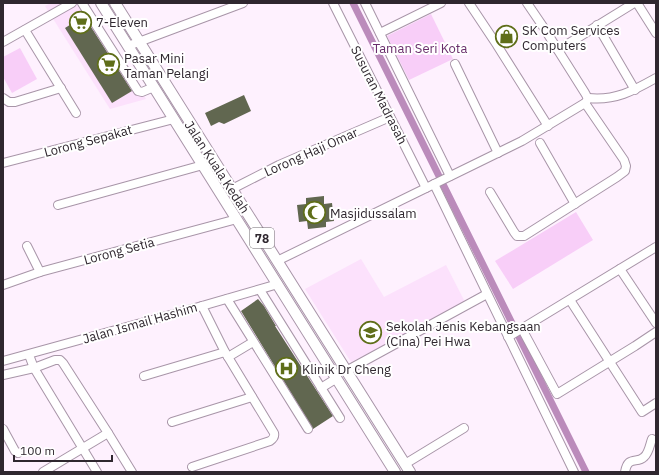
<svg xmlns="http://www.w3.org/2000/svg" width="659" height="475" font-family="'IBM Plex Sans',sans-serif">
<rect width="100%" height="100%" fill="#fef1fe"/>
<g fill="#fce1fc">
<path d="M51,3H86L146,99L110,109L45,6Z"/>
<path d="M361,259L384,297L446,265L466,304L351,362L305,289Z"/>
</g>
<g fill="#f8cef8">
<path d="M431,14L453,59L409,80L387,36Z"/>
<path d="M20,48L37,79L12,93L3,77V57Z"/>
<path d="M576,212L593,240L513,289L495,261Z"/>
</g>
<g fill="none" stroke-linecap="round" stroke-linejoin="round">
<path stroke="#bb8bbb" stroke-width="7" d="M353,3L586,472"/>
</g>
<g fill="#616750">
<path d="M84,16L132,91L112,103L65,28Z"/>
<path d="M244,95L251,111L224,124L219,122L211,126L205,113Z"/>
<path d="M324,196V204L332,203L334,221L326,222V227L308,229L307,221L299,222L297,205L306,204V198Z"/>
<path d="M258,299L264,306L276,326H275L333,416L313,429L241,311Z"/>
</g>
<g fill="none" stroke-linecap="round" stroke-linejoin="round">
<defs>
<g id="minor">
<path d="M82,3L138,91L142,92L154,87"/>
<path d="M333,3L426,188"/>
<path d="M365,3L450,176"/>
<path d="M469,3L497,45L548,126"/>
<path d="M637,3L656,33"/>
<path d="M597,25L635,90"/>
<path d="M25,30L76,113"/>
<path d="M380,33L441,3"/>
<path d="M3,42L72,3"/>
<path d="M128,46L243,3"/>
<path d="M558,50L634,3"/>
<path d="M455,64L498,153"/>
<path d="M3,98L9,102H15L61,88"/>
<path d="M588,98C615,101 633,91 656,78"/>
<path d="M540,143L575,204"/>
<path d="M3,163L174,119"/>
<path d="M434,184L574,472"/>
<path d="M232,189L279,165L390,117"/>
<path d="M490,192L514,232L517,236H524L617,177L625,171L626,166L624,160L585,103"/>
<path d="M58,205L203,165"/>
<path d="M27,246L40,272"/>
<path d="M277,261L522,141L585,103C589,99 587,97 585,93L544,28L527,3"/>
<path d="M620,269L656,323"/>
<path d="M3,285L40,272L237,219"/>
<path d="M260,290L340,418"/>
<path d="M227,299L308,429"/>
<path d="M570,300L642,412L656,403"/>
<path d="M522,329L557,394L635,346L656,332"/>
<path d="M508,337L656,247"/>
<path d="M29,355L34,368L97,472"/>
<path d="M228,357L253,342"/>
<path d="M3,361L181,312L278,284"/>
<path d="M346,371L487,294"/>
<path d="M3,375L34,368L55,360H60L63,363L108,433L132,472"/>
<path d="M144,376L225,352"/>
<path d="M321,388L337,378"/>
<path d="M172,422L252,397"/>
<path d="M3,429L15,451L18,453"/>
<path d="M405,464L464,428"/>
<path d="M192,467L270,441C273,439 275,437 274,433L225,352L202,306"/>
<path d="M43,472L108,433"/>
<path d="M625,472C628,455 637,464 644,457C649,453 650,444 652,439"/>
</g>
<g id="major">
<path d="M101,3L128,46L395,472"/>
<path d="M115,3C213,159 312,316 410,472"/>
</g>
</defs>
<use href="#minor" stroke="#a895a8" stroke-width="10"/>
<use href="#major" stroke="#a895a8" stroke-width="12"/>
<use href="#minor" stroke="#fff" stroke-width="8"/>
<use href="#major" stroke="#fff" stroke-width="10"/>
</g>
<defs>
<symbol id="supermarket-ring" viewBox="-11 -11 22 22"><circle r="9.5" fill="#fff" stroke="#5f6e19" stroke-width="1.5"/><path d="M-6-5.5h2.5l.6 2H6L4.5 2H-2.5L-4.4-4H-6ZM-1.5 3.2a1.3 1.3 0 1 0 .1 0ZM3 3.2a1.3 1.3 0 1 0 .1 0Z" fill="#5f6e19"/></symbol>
<symbol id="shop-ring" viewBox="-11 -11 22 22"><circle r="9.5" fill="#fff" stroke="#5f6e19" stroke-width="1.5"/><path d="M-5-2.5h2.3a2.7 3.5 0 0 1 5.4 0H5L5.5 6h-11ZM-1.5-2.5h3a1.5 2.3 0 0 0-3 0Z" fill="#5f6e19"/></symbol>
<symbol id="mosque-ring" viewBox="-11 -11 22 22"><circle r="9.5" fill="#fff" stroke="#5f6e19" stroke-width="1.5"/><path d="M3.5-4.9A6 6 0 1 0 3.5 4.9A5 5 0 1 1 3.5-4.9Z" fill="#5f6e19"/></symbol>
<symbol id="school-ring" viewBox="-11 -11 22 22"><circle r="9.5" fill="#fff" stroke="#5f6e19" stroke-width="1.5"/><path d="M0-5L7-2L0 1L-7-2ZM-4 1L0 2.5L4 1V4Q0 6-4 4Z" fill="#5f6e19"/></symbol>
<symbol id="hospital-ring" viewBox="-11 -11 22 22"><circle r="9.5" fill="#fff" stroke="#5f6e19" stroke-width="1.5"/><path d="M-5-5h3v3.5h4V-5h3V5h-3V1.5h-4V5h-3Z" fill="#5f6e19"/></symbol>
</defs>
<g fill-rule="evenodd">
<use href="#supermarket-ring" x="68" y="10" width="25" height="25"/>
<use href="#shop-ring" x="494" y="24" width="25" height="25"/>
<use href="#supermarket-ring" x="96" y="52" width="25" height="25"/>
<use href="#mosque-ring" x="302" y="200" width="25" height="25"/>
<use href="#school-ring" x="358" y="320" width="25" height="25"/>
<use href="#hospital-ring" x="274" y="356" width="25" height="25"/>
</g>
<g text-anchor="middle" dominant-baseline="central" stroke-width="4" stroke-linejoin="round" paint-order="stroke">
<rect fill="#fff" stroke="#6d686d" stroke-width="1" x="250" y="228" width="24" height="20" rx="3"/>
<g font-size="12" font-weight="bold" fill="#2f272f">
<text x="262" y="238">78</text>
</g>
<g font-size="13" fill="#2f272f" stroke="#fff" text-anchor="start">
<text x="96" y="22">7-Eleven</text>
<text x="522" y="30">SK Com Services<tspan x="522" dy="15">Computers</tspan></text>
<text x="124" y="58">Pasar Mini<tspan x="124" dy="15">Taman Pelangi</tspan></text>
<text x="330" y="213">Masjidussalam</text>
<text x="386" y="326">Sekolah Jenis Kebangsaan<tspan x="386" dy="15">(Cina) Pei Hwa</tspan></text>
<text x="302" y="369">Klinik Dr Cheng</text>
</g>
<g font-size="13" fill="#692e6b" stroke="#fff">
<text x="420" y="48">Taman Seri Kota</text>
</g>
<g font-size="13" fill="#2f272f" stroke="#fff">
<text transform="translate(379 95) rotate(63)">Susuran Madrasah</text>
<text transform="translate(88 141) rotate(-15)">Lorong Sepakat</text>
<text transform="translate(311 152) rotate(-24)">Lorong Haji Omar</text>
<text transform="translate(217 167) rotate(57)">Jalan Kuala Kedah</text>
<text transform="translate(119 251) rotate(-15)">Lorong Setia</text>
<text transform="translate(140 323) rotate(-16)">Jalan Ismail Hashim</text>
</g>
</g>
<rect width="659" height="475" fill="none" stroke="#2f272f" stroke-width="8"/>
<path d="M14 455v6h98v-6" fill="none" stroke="#2f272f" stroke-width="2"/>
<text x="20" y="455" font-size="12" fill="#2f272f" stroke="#ffffff" stroke-width="3" paint-order="stroke">100 m</text>
</svg>
